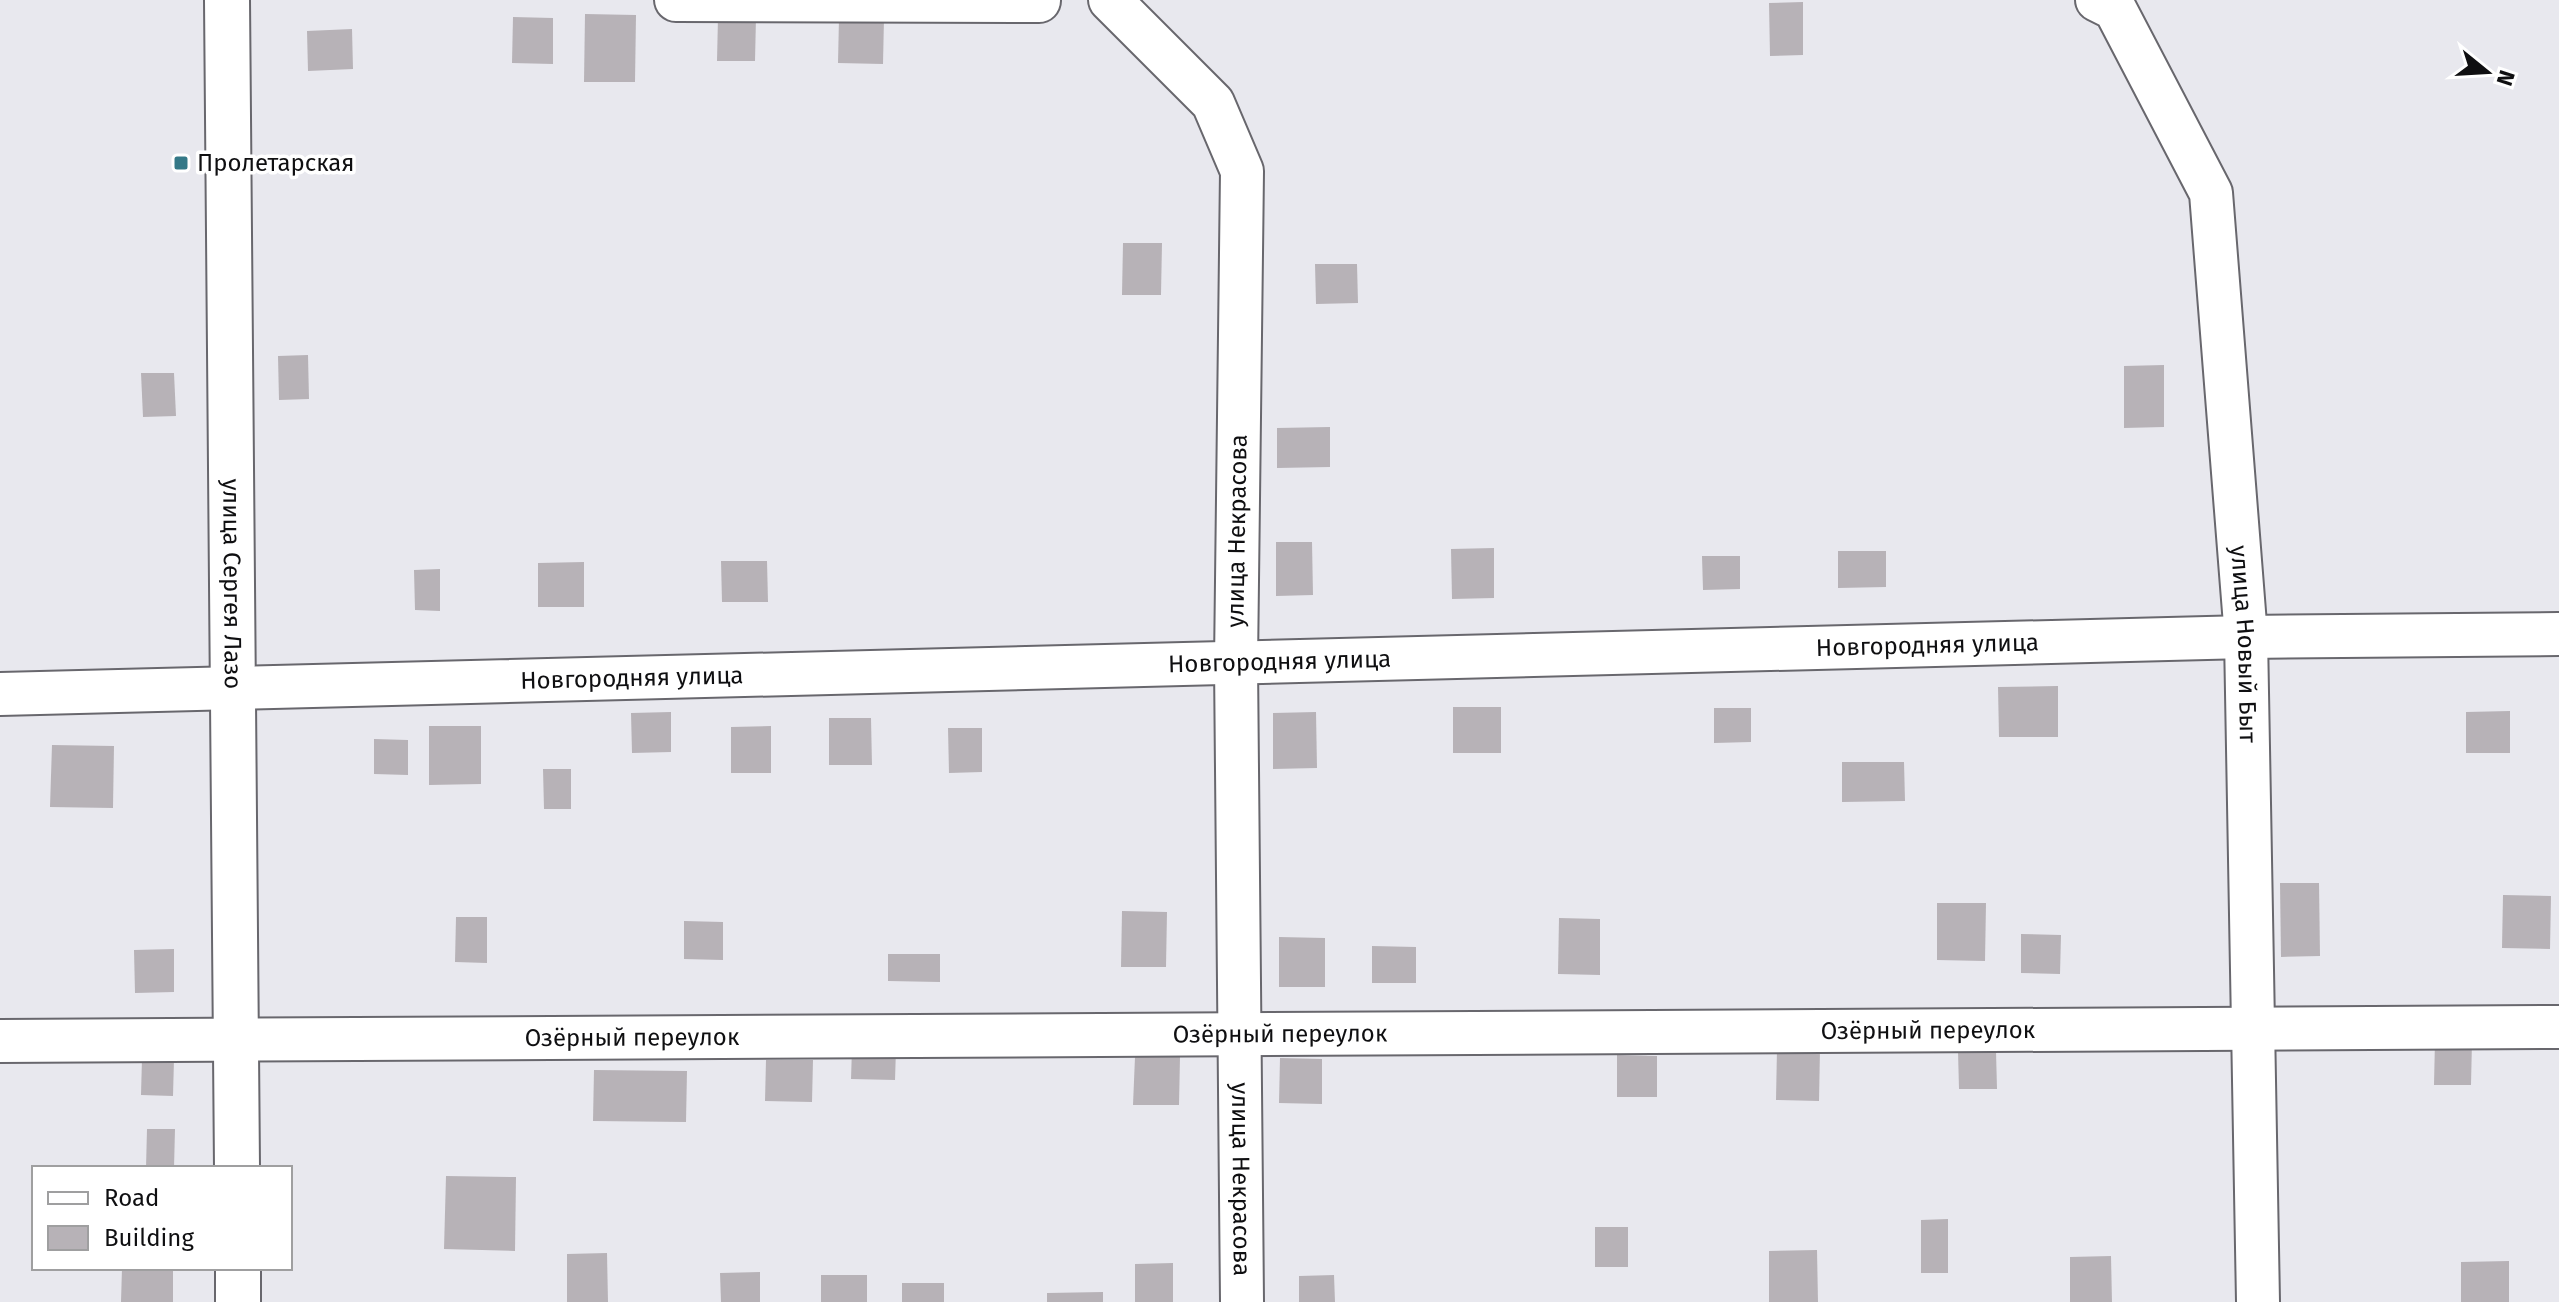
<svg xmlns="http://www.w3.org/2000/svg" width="2559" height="1302" font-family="'Fira Sans',sans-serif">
<rect width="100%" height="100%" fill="#e8e8ee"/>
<g fill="#b7b2b7">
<path d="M1803,2V55L1770,56L1769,3Z"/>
<path d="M585,14L636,15L635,82H584Z"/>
<path d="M513,17L553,18V64L512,63Z"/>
<path d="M718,17H756L755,61H717Z"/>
<path d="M839,18H884L883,64L838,63Z"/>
<path d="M352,29L353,69L308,71L307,31Z"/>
<path d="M1123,243H1162L1161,295H1122Z"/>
<path d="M1315,264H1357L1358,303L1316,304Z"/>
<path d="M308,355L309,399L279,400L278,356Z"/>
<path d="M2164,365V427L2124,428V366Z"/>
<path d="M141,373H174L176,416L143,417Z"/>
<path d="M1330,427V467L1277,468V428Z"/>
<path d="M1276,542H1312L1313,595L1276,596Z"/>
<path d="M1494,548V598L1452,599L1451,549Z"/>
<path d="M1838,551H1886V587L1838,588Z"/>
<path d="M1702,556H1740V589L1703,590Z"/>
<path d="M721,561H767L768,602H722Z"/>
<path d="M584,562V607H538V563Z"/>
<path d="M440,569V611L415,610L414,570Z"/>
<path d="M2058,686V737H1999L1998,687Z"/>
<rect x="1453" y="707" width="48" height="46"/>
<path d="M1714,708H1751V742L1714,743Z"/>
<path d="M2510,711V753H2466V712Z"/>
<path d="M671,712V752L632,753L631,713Z"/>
<path d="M1316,712L1317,768L1273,769V713Z"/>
<path d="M829,718H871L872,765H829Z"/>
<path d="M429,726H481V784L429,785Z"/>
<path d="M771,726V773H731V727Z"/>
<path d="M948,728H982V772L949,773Z"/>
<path d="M374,739L408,740V775L374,774Z"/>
<path d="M52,745L114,746L113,808L50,807Z"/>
<path d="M1842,762H1904L1905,801L1842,802Z"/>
<path d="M543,769H571V809H544Z"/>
<path d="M2280,883H2319L2320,956L2281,957Z"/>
<path d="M2503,895L2551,896L2550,949L2502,948Z"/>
<path d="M1937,903H1986L1985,961L1937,960Z"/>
<path d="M1122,911L1167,912L1166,967H1121Z"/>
<path d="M456,917H487V963L455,962Z"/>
<path d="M1559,918L1600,919V975L1558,974Z"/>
<path d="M684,921L723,922V960L684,959Z"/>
<path d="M2021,934L2061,935L2060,974L2021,973Z"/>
<path d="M1279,937L1325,938V987H1279Z"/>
<path d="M1372,946L1416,947V983H1372Z"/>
<path d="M174,949V992L135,993L134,950Z"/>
<path d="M888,954H940V982L888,981Z"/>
<path d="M2435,1040L2472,1041L2471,1085H2434Z"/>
<path d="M852,1047L896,1048L895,1080L851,1079Z"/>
<path d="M1777,1048L1820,1049L1819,1101L1776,1100Z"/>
<path d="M1958,1051H1996L1997,1089H1959Z"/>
<path d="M1617,1055L1657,1056V1097H1617Z"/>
<path d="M1135,1057H1180L1179,1105H1133Z"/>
<path d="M142,1058L174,1059L173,1096L141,1095Z"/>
<path d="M1280,1058L1322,1059V1104L1279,1103Z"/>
<path d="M766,1060H813L812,1102L765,1101Z"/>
<path d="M594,1070L687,1071L686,1122L593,1121Z"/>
<path d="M147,1129H175L174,1168H146Z"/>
<path d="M446,1176L516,1177L515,1251L444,1249Z"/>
<path d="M1948,1219V1273H1921V1220Z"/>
<rect x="1595" y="1227" width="33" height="40"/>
<path d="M1817,1250L1818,1302H1769V1251Z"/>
<path d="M607,1253L608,1302H567V1254Z"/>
<path d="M2111,1256L2112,1302H2070V1257Z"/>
<path d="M2509,1261V1302H2461V1262Z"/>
<path d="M1173,1263V1302H1135V1264Z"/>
<path d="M122,1268H173V1302H121Z"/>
<path d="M760,1272V1302H721L720,1273Z"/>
<rect x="821" y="1275" width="46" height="27"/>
<path d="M1334,1275L1335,1302H1299V1276Z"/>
<rect x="902" y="1283" width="42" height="19"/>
<path d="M1103,1292V1302H1047V1293Z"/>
</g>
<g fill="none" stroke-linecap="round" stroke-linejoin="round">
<defs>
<g id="street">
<path d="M676,0L1039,1"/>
<path id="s1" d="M1110,0L1213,103L1242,171L1236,663L1242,1302"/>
<path id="s2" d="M2097,0L2115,9L2211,193L2246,637L2258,1302"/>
<path id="s3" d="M0,694L2246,637L2559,634"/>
<path id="s4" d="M0,1041L2559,1027"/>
</g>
<g id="secondary">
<path id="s5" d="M227,0L237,1168"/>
<path d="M238,1268V1302"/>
</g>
</defs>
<use href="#street" stroke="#68676d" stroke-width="46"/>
<use href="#secondary" stroke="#68676d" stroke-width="48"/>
<use href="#street" stroke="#fff" stroke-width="42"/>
<use href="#secondary" stroke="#fff" stroke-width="44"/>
</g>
<rect fill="#347887" stroke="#fff" stroke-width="3" x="173" y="155" width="16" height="16" rx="4"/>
<g text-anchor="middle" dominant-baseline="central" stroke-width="7" stroke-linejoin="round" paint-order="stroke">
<g font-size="24" fill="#0f0f11" stroke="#fff" text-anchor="start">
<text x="197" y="163">Пролетарская</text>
</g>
<g font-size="24" fill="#0f0f11" stroke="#fff">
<text transform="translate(1237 531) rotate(-89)">улица Некрасова</text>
<text stroke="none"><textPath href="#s5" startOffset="584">улица Сергея Лазо</textPath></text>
<text stroke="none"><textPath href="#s2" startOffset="680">улица Новый Быт</textPath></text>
<text stroke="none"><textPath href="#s3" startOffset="1928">Новгородняя улица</textPath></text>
<text stroke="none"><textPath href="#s3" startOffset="1280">Новгородняя улица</textPath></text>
<text stroke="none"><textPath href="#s3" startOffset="632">Новгородняя улица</textPath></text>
<text stroke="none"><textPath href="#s4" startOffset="1928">Озёрный переулок</textPath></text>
<text stroke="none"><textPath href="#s4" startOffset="1280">Озёрный переулок</textPath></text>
<text stroke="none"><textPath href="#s4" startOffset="632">Озёрный переулок</textPath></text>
<text stroke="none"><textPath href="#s1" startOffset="1228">улица Некрасова</textPath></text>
</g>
</g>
<rect x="32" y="1166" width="260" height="104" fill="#ffffff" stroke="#9f9fa0" stroke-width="2"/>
<rect x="48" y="1192" width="40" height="12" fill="#ffffff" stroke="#9f9fa0" stroke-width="2"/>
<text x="104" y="1206" font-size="24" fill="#0f0f11">Road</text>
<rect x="48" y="1226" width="40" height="24" fill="#b7b2b7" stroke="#9f9fa0" stroke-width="2"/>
<text x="104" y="1246" font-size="24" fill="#0f0f11">Building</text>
<g transform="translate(2487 72) rotate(108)" stroke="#ffffff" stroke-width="6" paint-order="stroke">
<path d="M0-6L14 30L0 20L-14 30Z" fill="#0f0f11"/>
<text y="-12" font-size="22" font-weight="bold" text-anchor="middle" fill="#0f0f11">N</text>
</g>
</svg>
